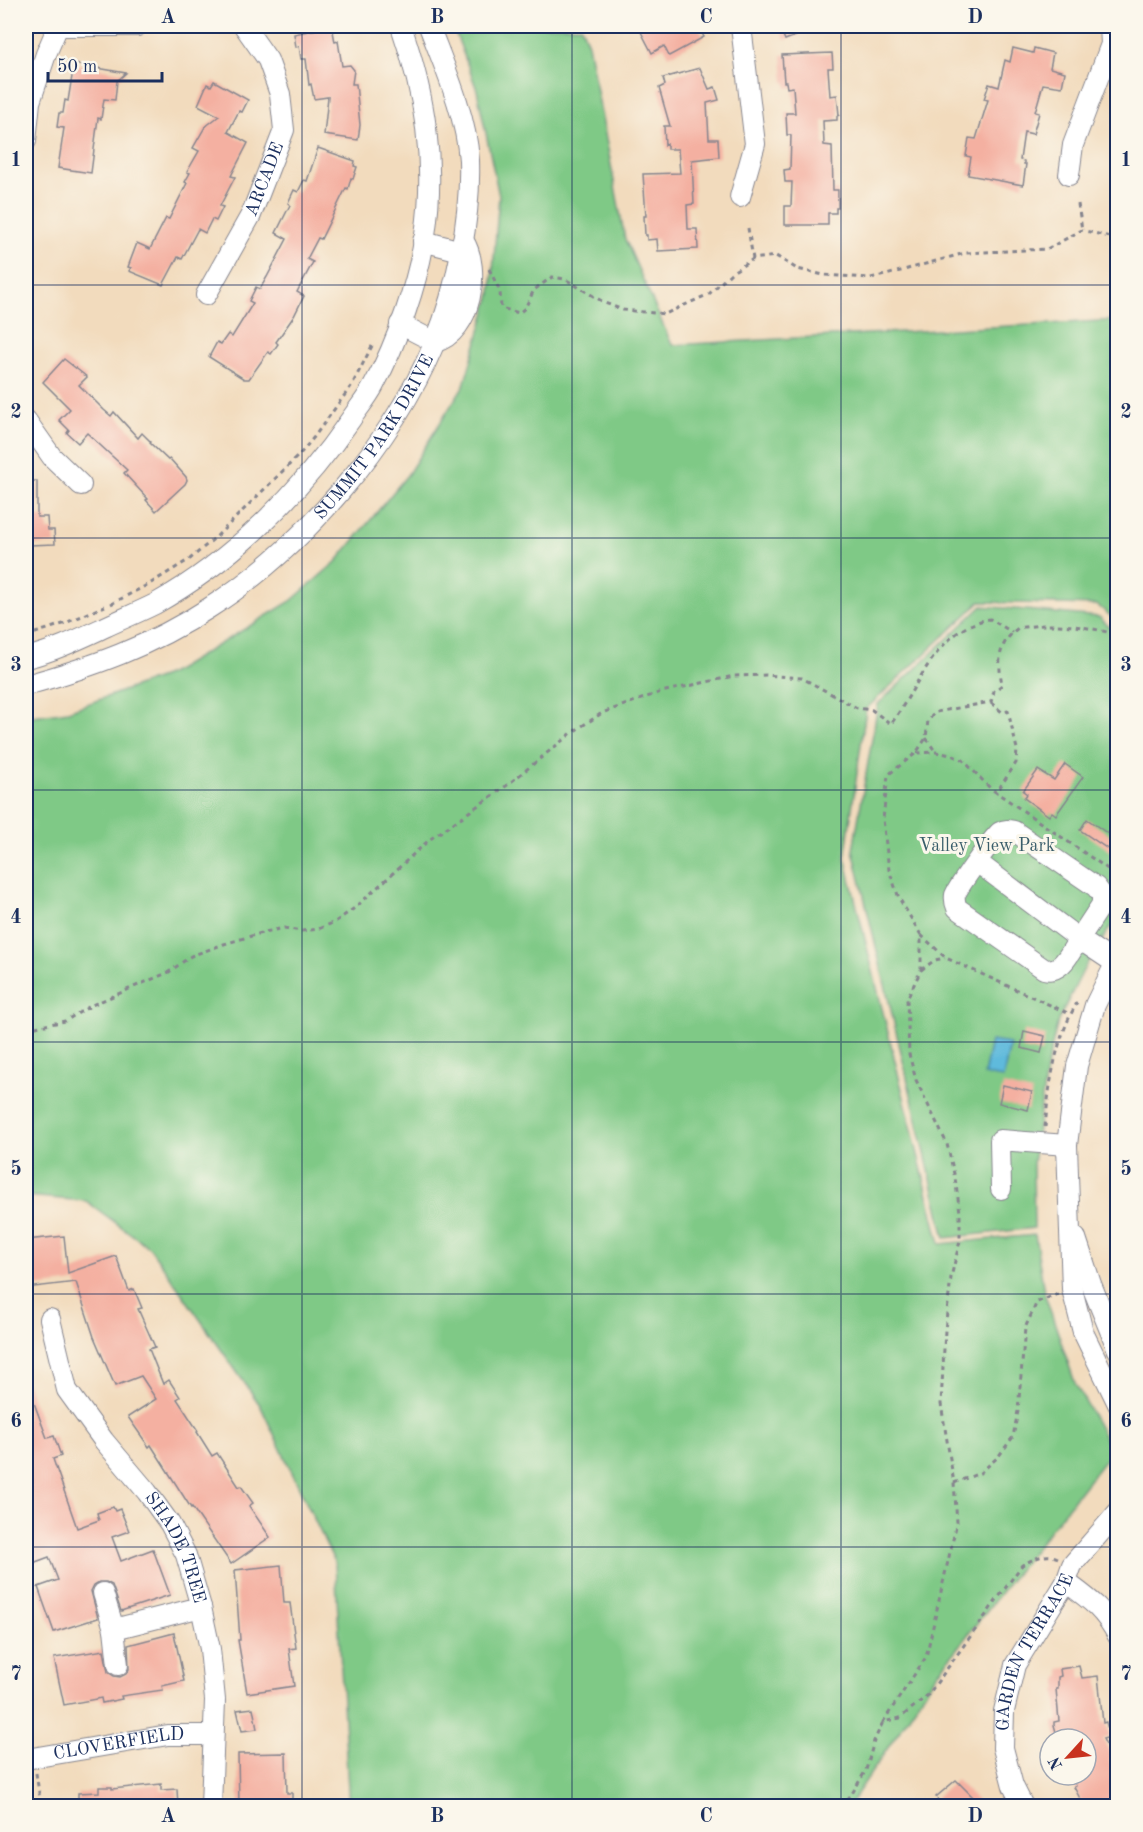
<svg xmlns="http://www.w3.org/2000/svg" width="1143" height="1832" font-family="'Old Standard TT',serif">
<rect width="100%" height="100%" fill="#fbf7ec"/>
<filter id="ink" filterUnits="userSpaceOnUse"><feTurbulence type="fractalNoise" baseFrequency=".0167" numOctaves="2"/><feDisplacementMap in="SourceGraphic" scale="12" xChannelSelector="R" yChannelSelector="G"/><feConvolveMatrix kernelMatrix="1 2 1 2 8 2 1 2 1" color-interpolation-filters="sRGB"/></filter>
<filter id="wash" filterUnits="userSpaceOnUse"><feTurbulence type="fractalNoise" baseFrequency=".008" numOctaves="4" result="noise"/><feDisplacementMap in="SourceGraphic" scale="24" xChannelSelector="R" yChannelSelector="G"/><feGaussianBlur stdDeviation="1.35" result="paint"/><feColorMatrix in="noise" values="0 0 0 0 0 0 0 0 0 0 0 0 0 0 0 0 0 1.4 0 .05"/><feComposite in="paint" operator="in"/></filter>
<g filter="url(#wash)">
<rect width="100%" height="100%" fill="#f2dbbd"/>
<g fill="#7fc986" stroke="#4d7c72" stroke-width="1.5">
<path d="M453,26H581L588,44L625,239L672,345L1117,320V621L1097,605L980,602L866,709L845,858L940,1244L1035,1235L1044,1292L1075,1383L1112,1451L937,1674L849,1806H349L335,1563L260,1405L150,1248L86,1201L26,1196V717L68,711L170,674L291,601L337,561L408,474L464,385L491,294L499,196L477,90Z"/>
<path d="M982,606L1099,617L1117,634V917L1086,965L1058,1021L1046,1070L1033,1164L1034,1228L945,1238L853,850L878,704Z"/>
</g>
<path fill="#5ebadc" stroke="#3c749d" stroke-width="1.5" d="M991,1041L1010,1044L1003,1078L984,1075Z"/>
<g id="blocks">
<g fill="#f4b0a1">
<path d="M332,26L335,42L338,41L342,66L350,65L354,70L352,84H356L360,125L358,140L324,135L328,97L314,99L311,84L309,85L306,59H301L299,46L296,47L294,34Z"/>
<path d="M638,26H698L704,37L669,56L664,46L652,53Z"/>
<path d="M779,26H821L785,40Z"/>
<path d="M1013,48L1033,53L1034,48L1053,53L1050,68L1065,72L1062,87L1043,84L1035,112L1039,113L1033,134L1024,132L1020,160L1024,161V164H1026L1023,185L968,175L971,157L966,156L969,138L976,139L988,100L984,99L989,84L999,87L1005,60L1010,62Z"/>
<path d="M832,53L833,68H828L830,96L837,95L839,115L837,116V120L823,121L824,145L832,146L833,190H838V208H836V213H828V225H785V206H791L792,182H785L784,170L790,169L791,135H787L786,113H795L793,87L787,88L786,82H784L782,55Z"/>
<path d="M74,64L126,73L117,81L115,100L104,99L101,119L98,118L91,173L58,168L64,128L57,127L59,113H63L65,100L68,101Z"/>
<path d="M700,68L709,89L715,87L719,100L707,103L709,139H718L719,157L692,160L694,204L687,205L688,229H697L698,249L658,251L657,239L647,240V235H645L644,216H646L643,174L680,173L678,149H667V144L665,145L664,126H670L659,88L665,85L663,78Z"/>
<path d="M214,81L248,100L242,112L239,111L228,132L248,143L231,176L235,177L220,206L223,207L216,221L212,219L205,233L198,229L182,259L178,257L163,285L129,271L131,268L128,267L137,243L150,249L166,218L169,219L187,183L185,182L190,173L187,172L199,151L193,148L205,127L219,116L198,105L207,84L211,86Z"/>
<path d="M318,148L355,161L354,166L357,167L353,179L351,178L348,189L346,188L321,239L318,238L307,259L313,262L297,292L304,296L294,316L276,342L278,344L271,354L268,352L249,379H244L209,357L217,342L221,344L228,334L232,337L253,303L249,301L256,287L260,289L267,277L287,239L276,233L290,205L288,203L294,190L298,192L304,180L307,181Z"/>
<path d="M64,359L87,377L79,385L104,410L111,416L114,412L138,438L142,433L151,442L150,443L168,460L170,459L186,477L187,480L185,484L156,511L146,500L148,499L124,473L127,470L87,433L78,443L67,433L69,430L59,420L70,409L43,382Z"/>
<path d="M26,481H37V517H47L48,530H54L55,544L29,545V525H26Z"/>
<path d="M1065,764L1083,777L1056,815L1052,812L1049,816L1024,798L1027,794L1023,791L1038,770L1054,780Z"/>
<path d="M1087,819L1118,841V856L1080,830Z"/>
<path d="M1024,1031L1045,1036L1041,1053L1021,1048Z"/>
<path d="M1003,1085L1032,1092L1028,1110L999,1103Z"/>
<path d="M64,1236L68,1273L116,1256L129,1291L134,1289L142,1308L138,1309L155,1347L149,1349L163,1384L169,1380L180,1397L177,1399L198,1431L197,1432L212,1456L217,1453L239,1487L241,1486L253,1503L249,1506L270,1537L231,1564L192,1507L191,1508L151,1445L149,1447L128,1417L156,1399L141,1376L115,1386L94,1337L76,1282L26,1288V1240Z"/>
<path d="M26,1384H27L47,1438L54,1436L61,1456L53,1459L77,1528L99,1520L97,1513L113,1507L115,1511L120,1509L129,1531L112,1537L121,1561L153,1549L170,1595L121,1611L112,1585L106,1582H99L94,1585L91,1591L98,1618L54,1632L38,1587L58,1580L49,1557L33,1563L26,1542Z"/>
<path d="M281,1565L284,1603H290L296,1648L289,1649L294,1686L247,1693L238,1640H240L235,1570Z"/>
<path d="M174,1633L184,1681L162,1686L163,1690L121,1696L122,1699L102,1703L101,1698L64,1705L54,1658L104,1650L108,1672L114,1676L120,1677L126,1674L129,1669L128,1645Z"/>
<path d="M1079,1666L1082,1678L1098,1676L1103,1723L1106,1722L1110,1737L1103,1739L1112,1757L1109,1759L1116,1778L1113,1779L1118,1787V1806H1084L1074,1787L1076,1786L1071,1775H1086V1739H1058L1054,1725V1722L1059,1721L1056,1689H1058V1677L1061,1676L1060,1669Z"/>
<path d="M253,1708L257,1729L242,1731L237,1710Z"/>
<path d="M286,1753L287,1793H292V1806H239L238,1754Z"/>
<path d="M956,1780L982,1806H931L938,1800L936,1797Z"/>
<path d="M161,1784V1790L177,1789L178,1806H78V1793L99,1792V1787H112V1789Z"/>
</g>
</g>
</g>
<g filter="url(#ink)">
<use href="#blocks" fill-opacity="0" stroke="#86858e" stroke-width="1.5"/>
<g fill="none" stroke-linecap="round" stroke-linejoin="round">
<defs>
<g id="minor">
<path d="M57,26H137"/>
<path d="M26,141L30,102L46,54L58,26"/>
<path d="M1069,175L1073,145L1111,44L1110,26"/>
<path d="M740,197L755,144L741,26"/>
<path d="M423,241L461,251"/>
<path id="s1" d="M206,295L251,215L284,130L280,94L268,60L244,26"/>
<path d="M400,324L435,342C471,333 482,268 463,240"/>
<path d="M26,420L52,457L81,485"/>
<path d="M26,658C54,651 79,639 105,627C122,619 139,612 155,604C233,560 301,492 351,419C359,407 368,397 374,385C397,343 418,282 425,235C436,162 425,95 401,26"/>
<path id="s2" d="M26,685C92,667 151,646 209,608C302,549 392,444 435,342C457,289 471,217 469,160C466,115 445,68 429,26"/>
<path d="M977,862L1079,939C1070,952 1062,974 1044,969L957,908C955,903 954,900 955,895C958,887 994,836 1000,832C1005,829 1009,830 1014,831L1096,887L1102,895V904L1079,939L1115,963"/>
<path d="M1118,958L1095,1005L1077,1066L1067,1145L1072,1289L1083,1332L1118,1404"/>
<path d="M1001,1189L1000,1140L1067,1145"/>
<path d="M1076,1238L1091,1284L1118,1350"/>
<path id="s3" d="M50,1319L67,1390L104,1441L147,1492L170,1524L186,1555L201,1607L210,1649L215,1700L211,1806"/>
<path d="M1066,1582C1089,1599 1104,1609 1118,1636"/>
<path d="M103,1593L114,1629L118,1665"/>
<path d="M114,1629L201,1607"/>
<path id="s4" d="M26,1759L168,1735H212"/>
<path id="s5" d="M1023,1806L1013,1786L1003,1748L1004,1711L1015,1665L1066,1582L1072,1565L1118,1512"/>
</g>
</defs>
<use href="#minor" stroke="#86858e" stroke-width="22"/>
<g stroke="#86858e" stroke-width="3" stroke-dasharray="4.5 4.5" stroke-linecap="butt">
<path d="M1078,204L1082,230"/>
<path d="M748,228L753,259"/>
<path d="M489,269L500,291L501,308L519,313L525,308L534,290L552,277L565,279L605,303L623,310L665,314L709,294L731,273L753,259L776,256L797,269L824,275L870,278L886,275L965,253L1047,249L1082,230L1118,239"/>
<path d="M111,604L151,583L190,559L217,536L300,454L314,437L352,385L374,342"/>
<path d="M26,636L63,624L105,606"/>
<path d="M991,703L1002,712L1008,711L1017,749L1016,763L996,793"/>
<path d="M926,738L935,751"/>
<path d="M917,753L936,752L951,755L963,760L990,788L1118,876"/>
<path d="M921,935L946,958L1070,1014"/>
<path d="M1109,941L1118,929"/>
<path d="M921,970L935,960L945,958"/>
<path d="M26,1029L65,1021L92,1005L169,972L191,956L224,944L265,932L284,928L302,931L318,929L335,922L356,907L429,840L506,786L573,732L602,713L661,692L734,676L766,675L802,678L857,708L872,710L891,724C918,687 938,627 990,619L1012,632"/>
<path d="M1045,1127C1049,1085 1055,1040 1077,1003"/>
<path d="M954,1483L980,1473L998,1457L1013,1437L1018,1411L1025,1328L1037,1302L1058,1294"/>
<path d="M1058,1558C1045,1552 1034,1559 1022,1565L928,1695L900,1718L883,1722L926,1657L957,1522L954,1483L941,1404L945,1330L951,1277L960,1241V1212L955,1178L947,1144L916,1080L909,1054L907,999L921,970V935L899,898L889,870L883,819L888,775L916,753L926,738L928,720L936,712L991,702L994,691L1002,685C998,660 997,645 1018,628C1052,622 1084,625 1118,635"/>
<path d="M26,1700L32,1742"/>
<path d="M36,1773L41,1806"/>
<path d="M840,1806L853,1792L866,1770L874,1741L883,1722"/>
</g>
<use href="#minor" stroke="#fff" stroke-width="20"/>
</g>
</g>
<path fill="none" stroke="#1b2f5e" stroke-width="1.5" stroke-opacity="0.55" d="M302,26V1806M572,26V1806M841,26V1806M26,285H1118M26,538H1118M26,790H1118M26,1042H1118M26,1294H1118M26,1547H1118"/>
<g text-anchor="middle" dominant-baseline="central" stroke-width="6" stroke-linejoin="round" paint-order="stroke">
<g font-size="18" fill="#1b2f5e" stroke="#fbf7ec">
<text stroke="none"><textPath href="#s1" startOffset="130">ARCADE</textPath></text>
<text stroke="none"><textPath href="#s2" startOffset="440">SUMMIT PARK DRIVE</textPath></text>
<text stroke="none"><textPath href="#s3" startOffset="266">SHADE TREE</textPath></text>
<text stroke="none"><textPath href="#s5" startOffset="165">GARDEN TERRACE</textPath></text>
<text stroke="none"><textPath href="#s4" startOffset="94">CLOVERFIELD</textPath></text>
</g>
<g font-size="18" fill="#395d6a" stroke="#fbf7ec">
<text x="987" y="846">Valley View Park</text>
</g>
</g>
<rect width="1143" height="1832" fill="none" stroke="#fbf7ec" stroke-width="66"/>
<g transform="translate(1068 1757) rotate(243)"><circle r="28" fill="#fbf7ec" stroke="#a1a7b3" stroke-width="1.5"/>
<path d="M0-4.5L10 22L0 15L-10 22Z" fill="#c8321e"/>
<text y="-9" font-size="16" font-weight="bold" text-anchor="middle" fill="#1b2f5e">N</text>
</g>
<path d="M48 72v9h114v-9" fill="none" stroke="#1b2f5e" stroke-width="3"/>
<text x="57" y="72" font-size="18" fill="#1b2f5e" stroke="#fbf7ec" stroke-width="4.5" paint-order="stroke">50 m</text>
<rect x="33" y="33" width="1077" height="1766" fill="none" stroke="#1b2f5e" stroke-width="2"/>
<g font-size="20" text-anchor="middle" font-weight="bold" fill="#1b2f5e">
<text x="168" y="23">A</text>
<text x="437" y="23">B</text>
<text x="706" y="23">C</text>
<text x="975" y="23">D</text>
<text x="16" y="166">1</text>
<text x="1126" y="166">1</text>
<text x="16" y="418">2</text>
<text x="1126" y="418">2</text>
<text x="16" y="671">3</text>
<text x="1126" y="671">3</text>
<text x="16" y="923">4</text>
<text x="1126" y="923">4</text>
<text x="16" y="1175">5</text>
<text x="1126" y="1175">5</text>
<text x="16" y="1427">6</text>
<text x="1126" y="1427">6</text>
<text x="16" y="1680">7</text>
<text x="1126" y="1680">7</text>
<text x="168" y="1822">A</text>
<text x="437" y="1822">B</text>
<text x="706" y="1822">C</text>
<text x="975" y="1822">D</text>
</g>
</svg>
